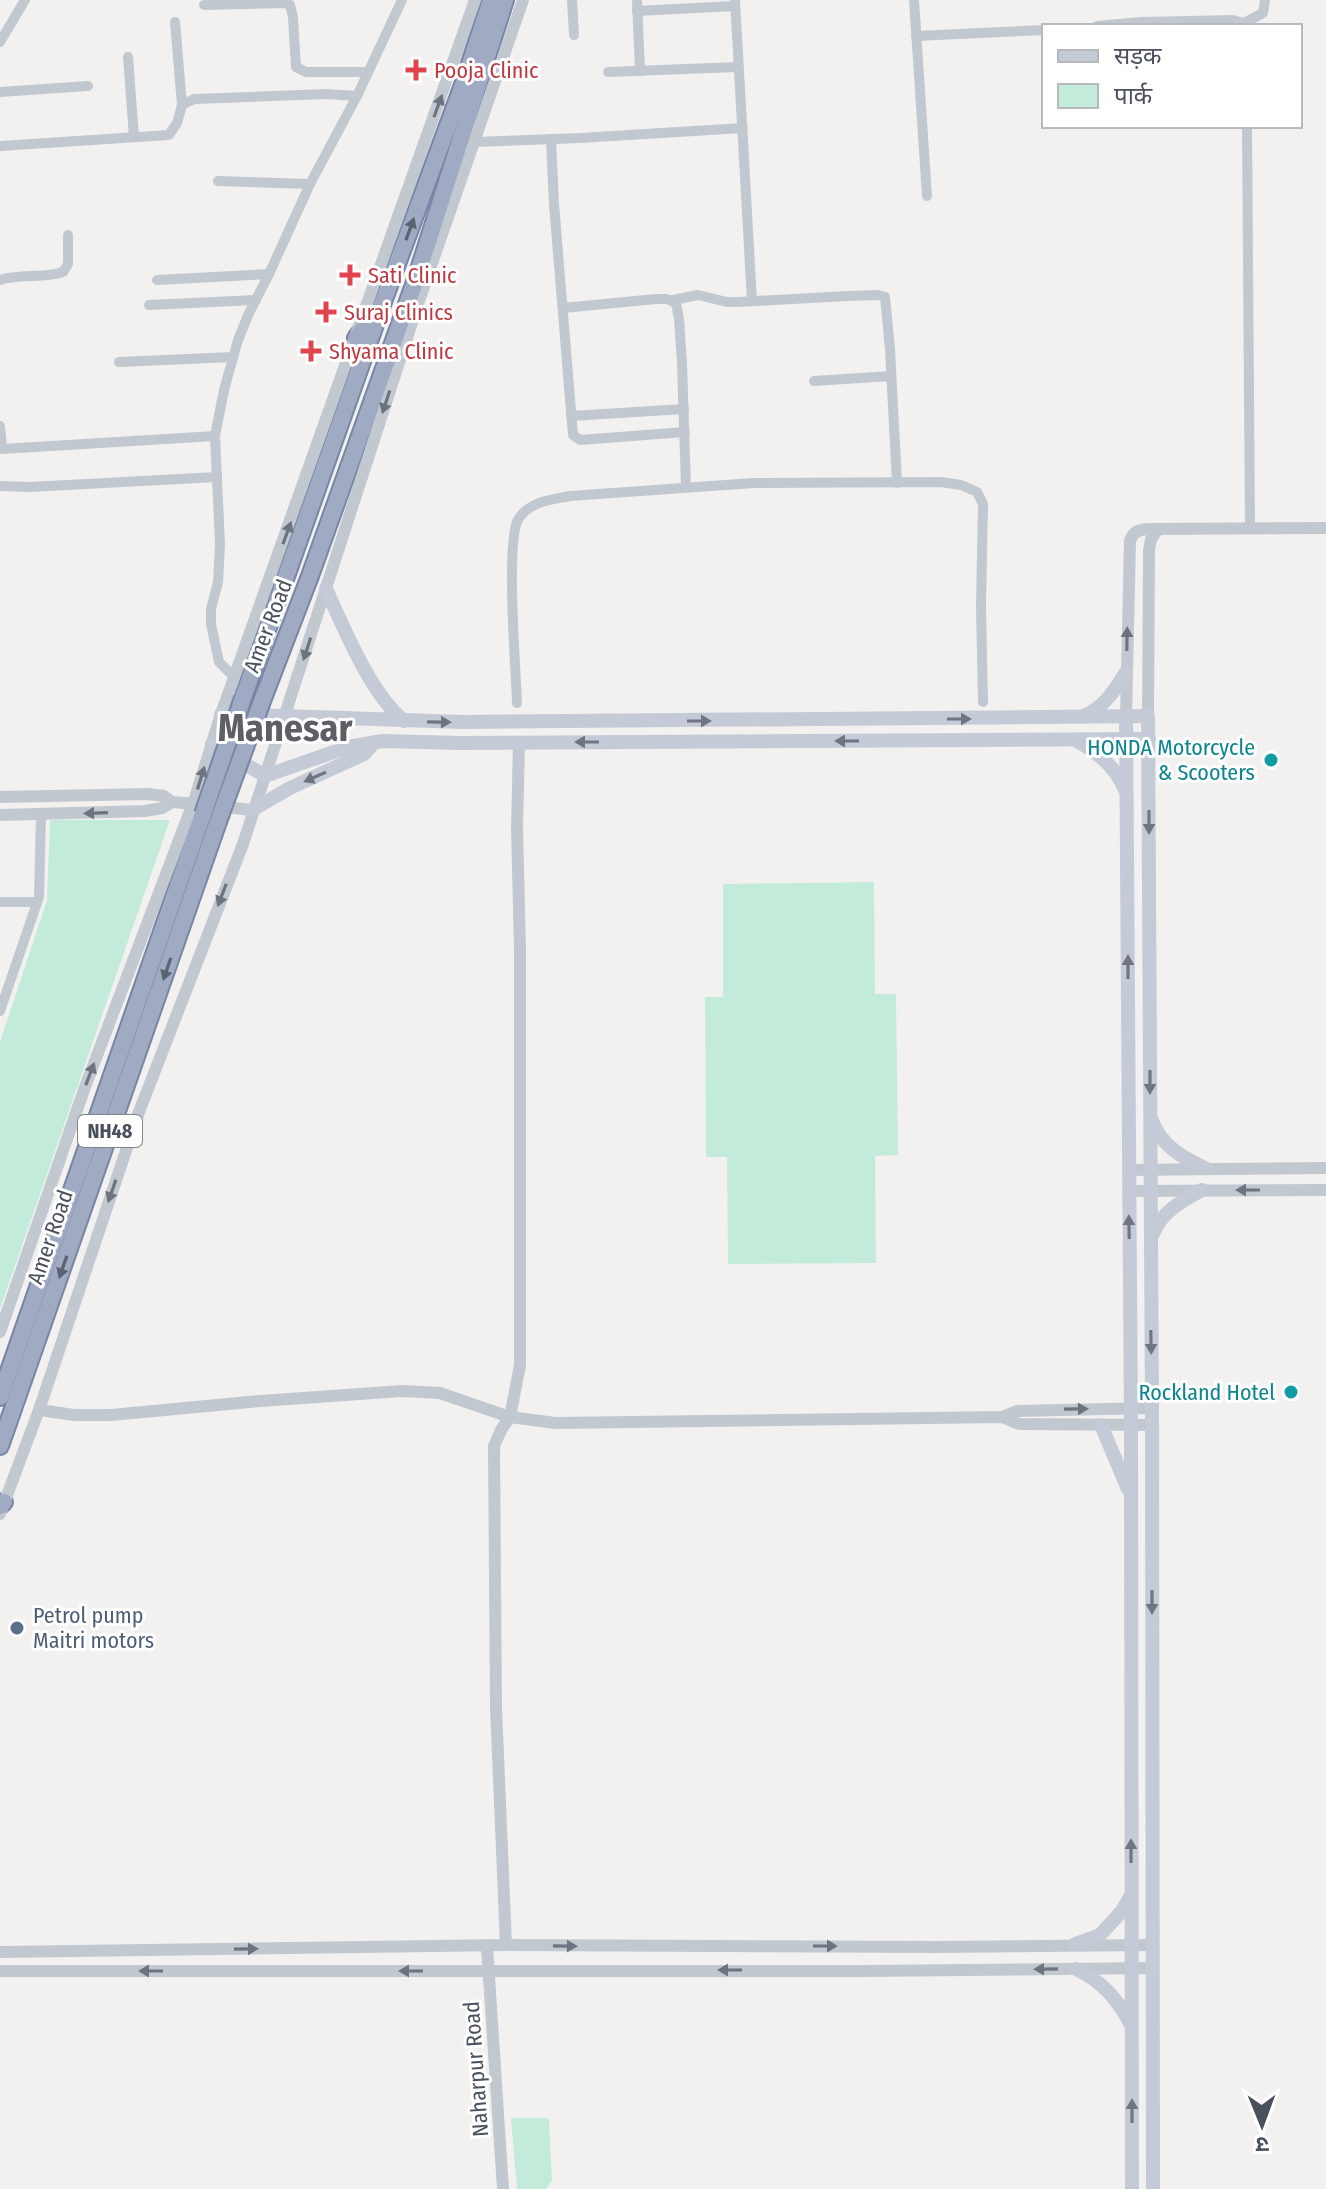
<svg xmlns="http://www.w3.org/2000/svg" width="1326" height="2189" font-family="'Fira Sans Condensed','Noto Sans Devanagari',sans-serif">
<rect width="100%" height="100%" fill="#f2f1f0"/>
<g fill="#c3ebda">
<path d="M50,820H170L0,1309V1042L47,900Z"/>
<path d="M874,882L875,994H896L898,1155L875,1156L876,1263L728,1264L727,1157H706L705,997H723V884Z"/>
<path d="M511,2118H546L549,2120L552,2180L546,2189H517Z"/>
</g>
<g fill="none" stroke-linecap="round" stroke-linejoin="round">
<defs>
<g id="trunk">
<path d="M356,338L374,314"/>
<path d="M243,698L383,302L463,85L491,0"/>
<path d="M262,701L310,576L417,276L505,0"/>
<path d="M0,1397L203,814"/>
<path d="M0,1446L220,816"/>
<path d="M0,1506L4,1502"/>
</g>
</defs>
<use href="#trunk" stroke="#7885a5" stroke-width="20"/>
<g stroke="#c2c8d0" stroke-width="10">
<path d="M572,0L574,35"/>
<path d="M637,0L640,71"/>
<path d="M735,0L752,301"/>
<path d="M914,0L927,196"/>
<path d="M204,5L285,3L290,5L293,17L296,67L306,72H368"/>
<path d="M637,11L735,6"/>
<path d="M175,22L182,105"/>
<path d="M1244,23L1263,13L1265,0"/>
<path d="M1097,26L1141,22L1233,20L1244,23L1246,26"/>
<path d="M916,36L1044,30"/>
<path d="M0,42L25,0"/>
<path d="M128,57L134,137"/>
<path d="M608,72L738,67"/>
<path d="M0,92L88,86"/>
<path d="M1247,126L1250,528"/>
<path d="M551,139L554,204L573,435L580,440L685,432"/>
<path d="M474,142L580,138L743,128"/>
<path d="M0,146L169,135L177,123L182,105L194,99L326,94L357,96"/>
<path d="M218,181L310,184"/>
<path d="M0,280C20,273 43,279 63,272L68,264V235"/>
<path d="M157,280L269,274"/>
<path d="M673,300L698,295L727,302H738L847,296L878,295L885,297L890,349L897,483"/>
<path d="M149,305L256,300"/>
<path d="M563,308L656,299H667L676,303L679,319L682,363L686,487"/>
<path d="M119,362L233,357"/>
<path d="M814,381L891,376"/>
<path d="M571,416L684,409"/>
<path d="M0,426L2,449L215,436"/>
<path d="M0,486L30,487L217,477"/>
<path d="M235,678L219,662L211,624V609L218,582L220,544L215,436L224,390L238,340L249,313L269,274L310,184L357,96L402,0"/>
<path d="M517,703C516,671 505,537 519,518C531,501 551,500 570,496L754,483L941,482L961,485L977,492L983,504L981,606L983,702"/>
<path d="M0,902H37"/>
<path d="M0,1011L39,897L41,815"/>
</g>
<g stroke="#c2c8d0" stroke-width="12">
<path d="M1148,716L1149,550L1151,539L1158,529"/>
<path d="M1126,717L1130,541C1133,531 1139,530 1148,529L1326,528"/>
<path d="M0,797L148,794L164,796L172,802L197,804"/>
<path d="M216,806L252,810"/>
<path d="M0,815L145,811L162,808L172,802"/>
<path d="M1128,1170L1326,1168"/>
<path d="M1128,1191L1326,1190"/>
<path d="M0,1332L85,1087L195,798L221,714L475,0"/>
<path d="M39,1410L74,1415H111L260,1401L402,1391L440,1393L510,1417L555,1423L1002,1417L1019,1424L1151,1425"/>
<path d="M1002,1417L1017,1411L1152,1408"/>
<path d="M0,1514L39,1410L139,1112L243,844L419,301L523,0"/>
<path d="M506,1945L496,1708L494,1446L501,1430L510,1417L520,1365V951L517,827L519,743"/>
<path d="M487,1947L503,2189"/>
<path d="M0,1952L506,1945L936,1947L1152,1945"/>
<path d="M0,1971H864L1152,1968"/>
</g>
<g stroke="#c5cad7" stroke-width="14">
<path d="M326,589C345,630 370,693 404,721"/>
<path d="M221,714L463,722L1148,716L1152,1408L1153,2189"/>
<path d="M1083,716C1104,708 1115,690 1126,672"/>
<path d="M1126,717L1131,1426L1132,2189"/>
<path d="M1077,741C1098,753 1116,767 1125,790"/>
<path d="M212,744L265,776L348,747L383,741L460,743L1149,739"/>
<path d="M252,810L290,788L364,754L375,742"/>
<path d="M1151,1118C1160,1145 1181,1157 1205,1168"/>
<path d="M1153,1234C1161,1212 1182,1201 1202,1190"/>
<path d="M1101,1425L1128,1489"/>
<path d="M1075,1944L1100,1935L1122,1911L1130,1897"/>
<path d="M1076,1969C1101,1981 1117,1998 1130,2023"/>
</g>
<use href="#trunk" stroke="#a0aac3" stroke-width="16"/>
<defs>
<g id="trunk-bridge">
<path d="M203,814L243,698"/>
<path d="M220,816L262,701"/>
</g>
</defs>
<use href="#trunk-bridge" stroke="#7885a5" stroke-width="20" stroke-linecap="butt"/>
<use href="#trunk-bridge" stroke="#a0aac3" stroke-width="16"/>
</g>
<defs><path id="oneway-solid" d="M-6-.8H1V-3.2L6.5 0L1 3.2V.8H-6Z" transform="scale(2)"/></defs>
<g fill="#6e747f">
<use href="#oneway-solid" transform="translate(438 106) rotate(-70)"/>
<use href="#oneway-solid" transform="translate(386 402) rotate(108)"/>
<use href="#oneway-solid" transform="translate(287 533) rotate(-70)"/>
<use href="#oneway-solid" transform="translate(1127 639) rotate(-89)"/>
<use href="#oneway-solid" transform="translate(307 649) rotate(108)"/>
<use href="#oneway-solid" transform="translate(201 778) rotate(-73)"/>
<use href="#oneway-solid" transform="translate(96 813) rotate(178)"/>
<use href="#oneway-solid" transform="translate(222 895) rotate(111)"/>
<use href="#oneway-solid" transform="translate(90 1074) rotate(-69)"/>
<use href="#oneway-solid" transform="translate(1248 1190) rotate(180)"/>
<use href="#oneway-solid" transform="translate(112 1191) rotate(109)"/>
<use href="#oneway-solid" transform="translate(1076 1409) rotate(-1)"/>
<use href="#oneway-solid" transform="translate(565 1946) rotate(1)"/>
<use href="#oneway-solid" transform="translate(825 1946)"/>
<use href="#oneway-solid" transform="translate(246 1949) rotate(-1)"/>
<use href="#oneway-solid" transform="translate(1046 1969) rotate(179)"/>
<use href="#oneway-solid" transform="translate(730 1970) rotate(-180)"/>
<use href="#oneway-solid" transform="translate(151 1971) rotate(-180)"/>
<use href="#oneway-solid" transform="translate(411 1971) rotate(-180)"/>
</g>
<g fill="#5b6271">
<use href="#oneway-solid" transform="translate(410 229) rotate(-70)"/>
<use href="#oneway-solid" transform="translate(167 969) rotate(109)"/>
<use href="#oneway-solid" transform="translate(63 1267) rotate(109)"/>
</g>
<g fill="#6f7581">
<use href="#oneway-solid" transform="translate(959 719)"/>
<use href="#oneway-solid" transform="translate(699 721)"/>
<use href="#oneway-solid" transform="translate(439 722) rotate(1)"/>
<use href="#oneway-solid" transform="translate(847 741) rotate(180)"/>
<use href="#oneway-solid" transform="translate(587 742) rotate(180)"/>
<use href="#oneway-solid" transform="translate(315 777) rotate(156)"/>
<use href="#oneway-solid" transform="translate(1149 822) rotate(90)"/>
<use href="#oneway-solid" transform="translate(1128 967) rotate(-90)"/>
<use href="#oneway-solid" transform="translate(1150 1082) rotate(90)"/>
<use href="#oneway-solid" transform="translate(1129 1227) rotate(-91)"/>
<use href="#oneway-solid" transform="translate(1151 1342) rotate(89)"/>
<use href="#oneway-solid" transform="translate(1152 1602) rotate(90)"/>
<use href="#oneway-solid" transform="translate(1131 1851) rotate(-90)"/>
<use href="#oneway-solid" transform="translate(1132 2111) rotate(-90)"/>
</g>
<g fill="#e0444e" stroke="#fff" stroke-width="3">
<path d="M412 58h8v8h8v8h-8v8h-8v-8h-8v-8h8z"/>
<path d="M346 263h8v8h8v8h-8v8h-8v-8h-8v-8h8z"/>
<path d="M322 300h8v8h8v8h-8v8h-8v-8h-8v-8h8z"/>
<path d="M307 339h8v8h8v8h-8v8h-8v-8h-8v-8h8z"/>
</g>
<g fill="#0f9aa8" stroke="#fff" stroke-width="3">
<circle cx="1271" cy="760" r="8"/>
<circle cx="1291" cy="1392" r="8"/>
</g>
<circle fill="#5c6f8a" stroke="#fff" stroke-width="3" cx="17" cy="1628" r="8"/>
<g text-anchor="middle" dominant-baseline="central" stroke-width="6" stroke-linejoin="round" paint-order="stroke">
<rect fill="#fff" stroke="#80848d" stroke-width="2" x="78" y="1115" width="64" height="32" rx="6"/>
<g font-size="20" font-weight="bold" fill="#4a505c">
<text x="110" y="1131">NH48</text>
</g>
<g font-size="22" fill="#be3a42" stroke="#fff" text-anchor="start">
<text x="434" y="70">Pooja Clinic</text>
<text x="368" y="275">Sati Clinic</text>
<text x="344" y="312">Suraj Clinics</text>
<text x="329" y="351">Shyama Clinic</text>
</g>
<g font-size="22" fill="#4a505c" stroke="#fff">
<text transform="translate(268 626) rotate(-69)">Amer Road</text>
<text transform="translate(50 1237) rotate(-71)">Amer Road</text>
<text transform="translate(476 2069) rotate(-94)">Naharpur Road</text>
</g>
<g font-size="22" fill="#0d838f" stroke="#fff" text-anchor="end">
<text x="1255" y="747">HONDA Motorcycle<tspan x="1255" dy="25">&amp; Scooters</tspan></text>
<text x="1275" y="1392">Rockland Hotel</text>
</g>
<g font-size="22" fill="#4e5e75" stroke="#fff" text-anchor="start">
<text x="33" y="1615">Petrol pump<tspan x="33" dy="25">Maitri motors</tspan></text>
</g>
<g font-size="38" font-weight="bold" fill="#5d5f64" stroke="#fff">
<text x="285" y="728">Manesar</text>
</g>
</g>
<rect x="1042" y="24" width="260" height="104" fill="#ffffff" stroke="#b7b9be" stroke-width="2"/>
<rect x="1058" y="50" width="40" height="12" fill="#c5cad7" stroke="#b7b9be" stroke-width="2"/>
<text x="1114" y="64" font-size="24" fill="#4a505c">सड़क</text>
<rect x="1058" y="84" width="40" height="24" fill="#c3ebda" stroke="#b7b9be" stroke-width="2"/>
<text x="1114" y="104" font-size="24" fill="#4a505c">पार्क</text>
<g transform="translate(1262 2125) rotate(179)" stroke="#ffffff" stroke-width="6" paint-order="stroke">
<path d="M0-6L14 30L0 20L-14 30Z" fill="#4a505c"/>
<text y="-12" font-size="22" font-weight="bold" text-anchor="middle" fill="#4a505c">उ</text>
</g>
</svg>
